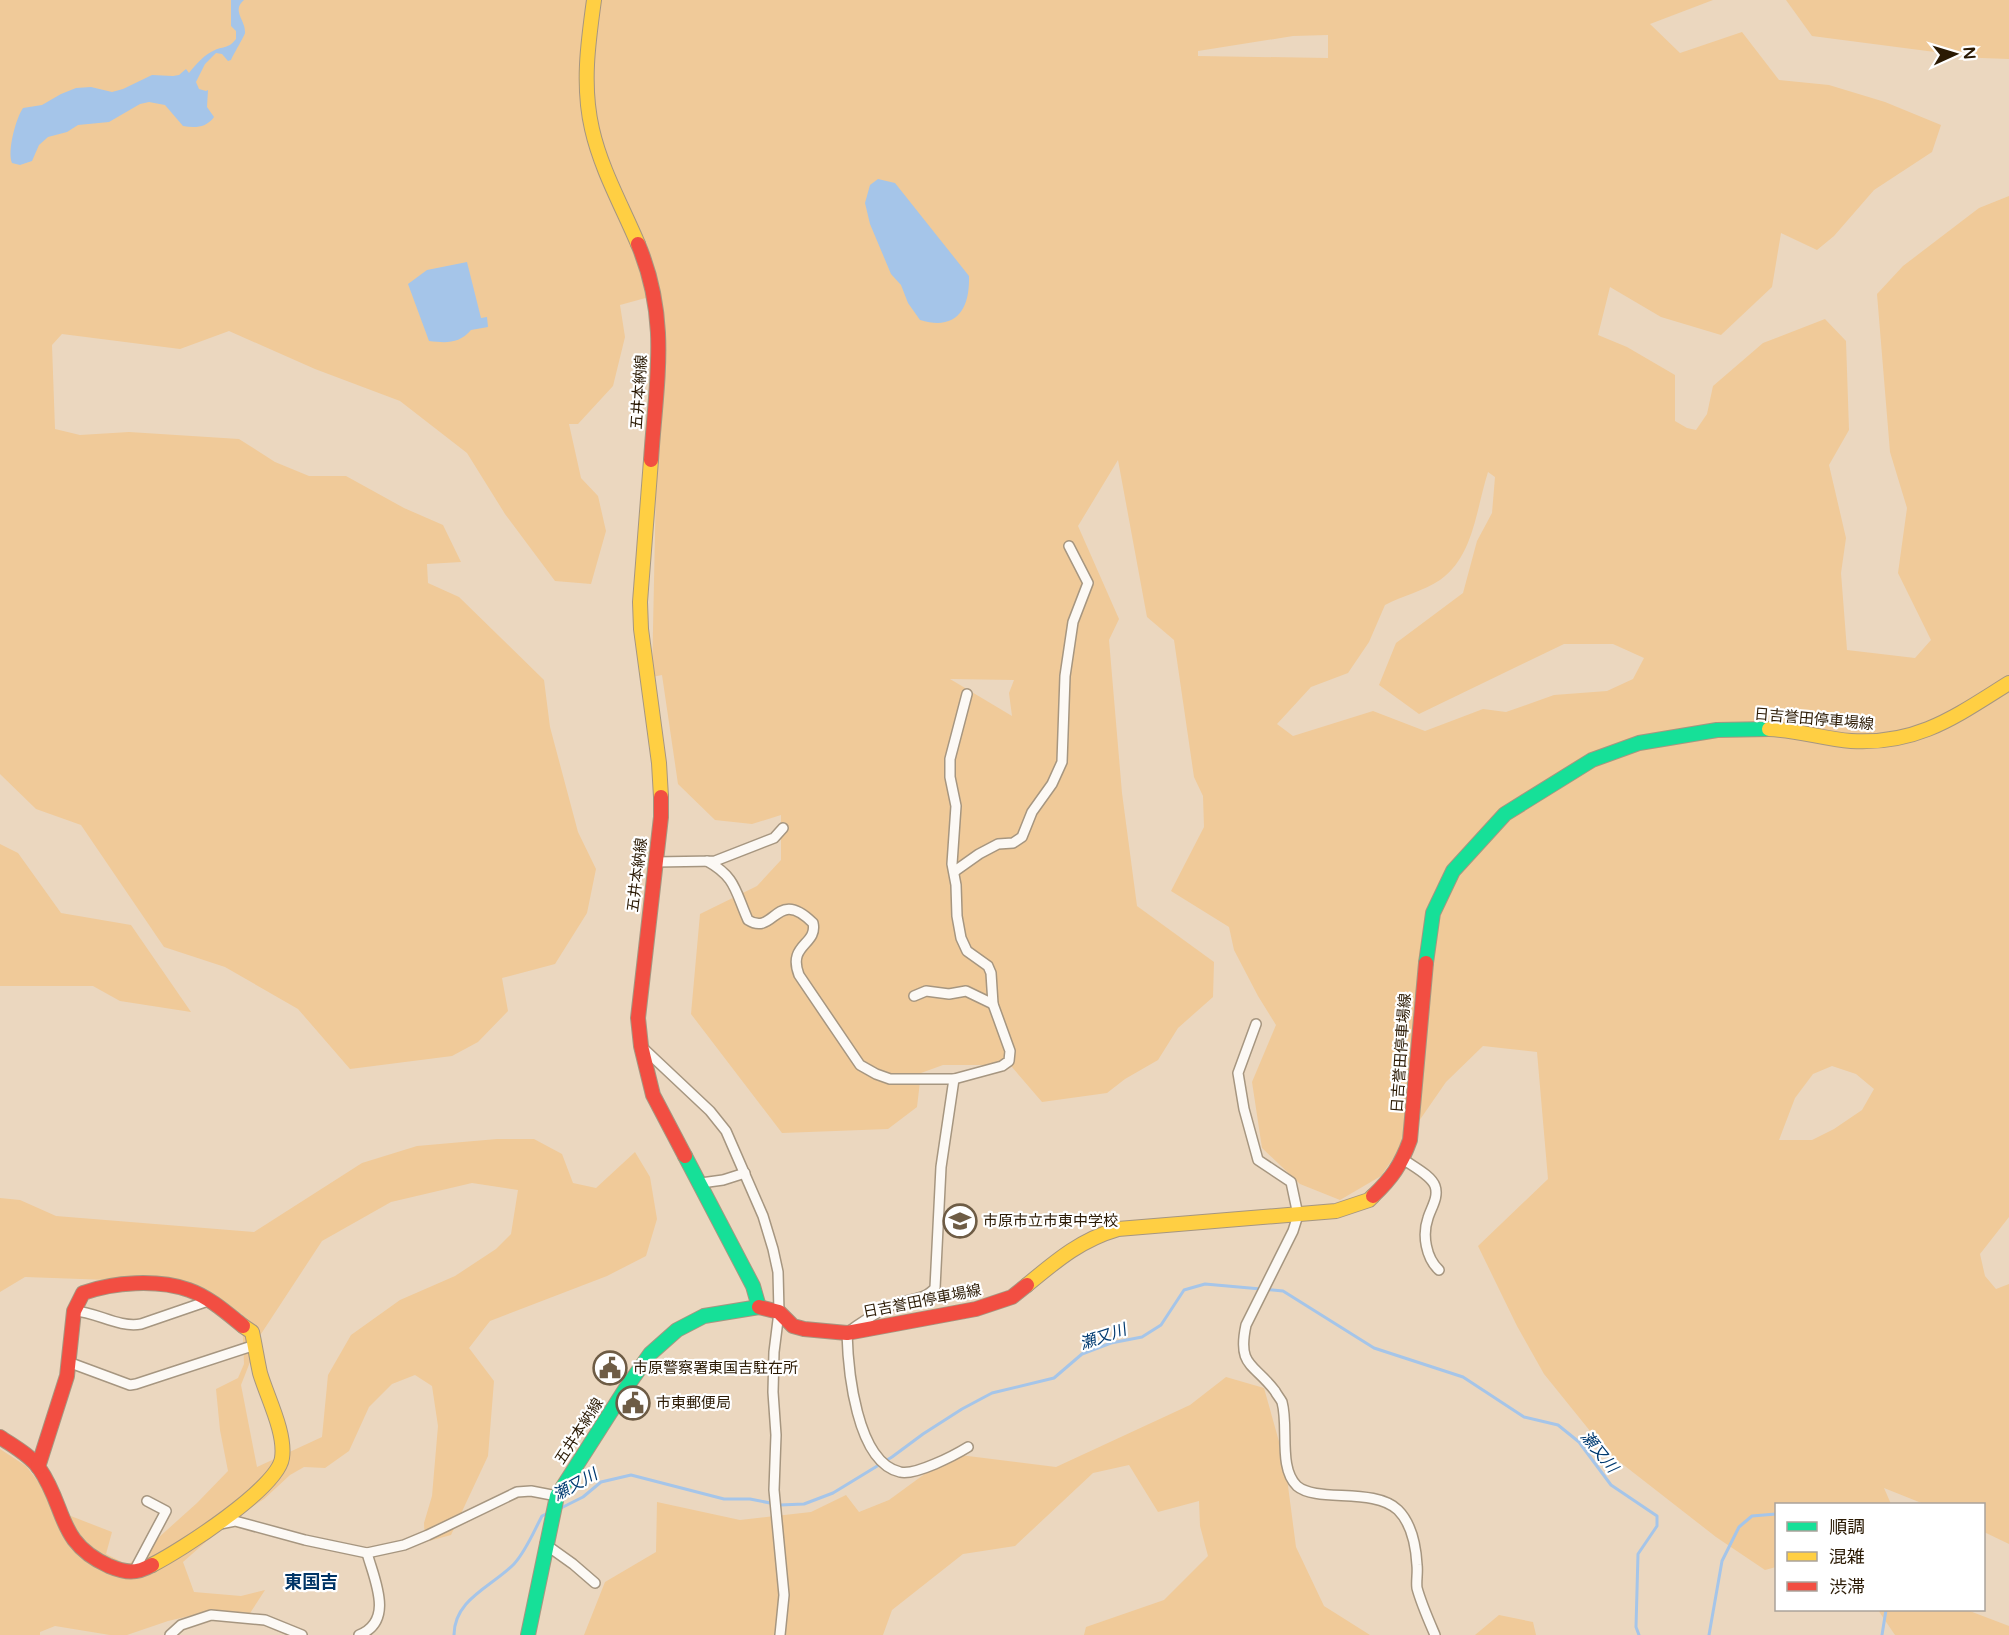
<svg xmlns="http://www.w3.org/2000/svg" width="2009" height="1635" font-family="'Varela Round','Noto Sans JP',sans-serif">
<rect width="100%" height="100%" fill="#ebd7bf"/>
<g fill="#f0ca99" fill-rule="evenodd">
<path d="M0,0H1713L1650,24L1680,53L1742,32L1779,80L1829,85L1885,102L1941,125L1932,152L1874,190L1834,236L1817,250L1781,233L1772,287L1721,335L1661,317L1610,287L1598,335L1627,347L1675,375V421L1687,428L1696,430L1707,414L1713,386L1763,343L1825,319L1846,341L1849,430L1829,465L1846,538L1841,573L1847,650L1915,658L1931,640L1898,573L1907,508L1890,452L1877,294L1903,266L1979,208L2009,196V1217L1980,1254L1985,1276L1996,1289L2009,1284V1544L1984,1532V1504H1924L1884,1488L1891,1504H1776V1567L1765,1570L1716,1537L1607,1452L1544,1374L1517,1326L1478,1246L1548,1179L1537,1052L1483,1046L1446,1082L1381,1176L1340,1200L1300,1184L1262,1148L1252,1082L1276,1025L1258,996L1234,950L1229,927L1171,891L1204,827L1203,796L1194,777L1174,640L1147,617L1118,460L1078,526L1119,619L1109,640L1122,793L1137,906L1214,962L1213,997L1178,1028L1158,1060L1125,1079L1107,1093L1042,1102L1006,1060L986,1065H943L921,1073L917,1107L888,1129L782,1133L691,1014L700,914L757,886L781,860V815L752,824L715,820L678,784L662,675L652,677L660,294L620,305L625,337L613,386L578,424H569L581,478L598,496L606,531L591,584L555,581L505,514L467,453L400,401L315,369L229,331L180,349L62,334L52,345L55,429L80,435L129,432L239,439L275,462L309,476H346L404,508L443,525L461,562L427,564L428,583L459,597L544,680L550,727L578,832L596,869L587,913L555,964L502,978L508,1011L478,1042L452,1056L350,1069L298,1009L225,967L164,947L81,825L36,809L0,774ZM1293,36L1328,35V58L1198,56V51ZM1488,472L1495,477L1492,513L1477,541L1463,593L1396,643L1379,685L1419,714L1564,644H1613L1644,658L1633,679L1607,691L1554,695L1506,712L1483,709L1425,731L1373,711L1293,736L1277,724L1311,687L1348,673L1369,642L1385,605C1402,596 1424,591 1440,580C1474,556 1476,509 1488,472ZM950,679L1014,680L1009,693L1012,716ZM1832,1066L1856,1074L1874,1089L1862,1110L1834,1129L1812,1140H1779L1795,1098L1813,1074Z"/>
<path d="M1786,0H2009V59L1981,58L1812,36Z"/>
<path d="M0,844L18,853L61,913L131,925L191,1012L120,1001L93,986H0Z"/>
<path d="M497,1139H534L562,1154L573,1183L596,1188L635,1152L650,1177L657,1219L646,1256L607,1276L490,1321L469,1348L494,1381L488,1456L451,1535L425,1542L424,1523L432,1496L438,1426L432,1386L415,1375L392,1384L369,1407L349,1451L325,1468L304,1467L290,1475L264,1499L226,1524L183,1562L194,1592L241,1596L265,1590L243,1624L211,1611L168,1621L127,1635H110L55,1626L40,1632V1635H0V1449L26,1466L63,1513L112,1532L106,1554L128,1565L197,1503L228,1471L220,1430L216,1389L238,1378L244,1364L242,1314L165,1282L25,1277L0,1292V1198L20,1200L56,1216L254,1232L362,1163L417,1146ZM472,1183L518,1190L511,1234L496,1249L455,1276L400,1300L351,1335L328,1375L322,1437L257,1467L241,1385L261,1334L322,1241L391,1202Z"/>
<path d="M1226,1377L1264,1388L1285,1463L1296,1547L1324,1606L1370,1635H1084L1086,1627L1164,1600L1208,1556L1200,1526L1199,1501L1158,1512L1129,1465L1093,1473L1015,1546L963,1554L892,1610L883,1635H584L605,1582L656,1552L657,1502L740,1520L811,1512L846,1495L859,1512L889,1500L952,1454L1056,1467L1190,1405Z"/>
<path d="M1878,1610H1967L2009,1626V1635H1895Z"/>
<path d="M1499,1615L1533,1622L1536,1635H1475Z"/>
</g>
<g fill="#a5c5e9">
<path d="M231,0H244C231,11 246,20 245,33C245,35 233,55 231,60L228,61L222,54L216,53L205,64L196,82L199,89L206,91L208,90L207,107L214,117C206,128 195,128 183,126L165,105L149,102L140,104L109,122L78,125L67,132L48,137L39,145L32,161L20,165L12,163C7,151 16,118 23,108L42,105L61,94L76,88L91,87L112,92L123,89L152,75L173,76L179,75L186,69L189,73C197,63 204,55 215,50C224,46 228,49 236,39V31L231,26Z"/>
<path d="M878,179L895,183L969,276C970,310 956,331 920,320L908,303L901,285L891,274L870,224L865,203L870,185Z"/>
<path d="M467,262L481,318L487,317L488,327L471,330C459,344 446,343 429,341L408,284L427,270Z"/>
</g>
<g fill="none" stroke-linecap="round" stroke-linejoin="round">
<g stroke="#a5c5e9" stroke-width="3">
<path d="M561,1508L583,1497L601,1482L631,1475L724,1499H750L780,1505L804,1504L833,1493L892,1457L923,1434L962,1409L992,1393L1054,1378L1082,1354L1111,1343L1142,1337L1161,1325L1184,1290L1205,1284L1283,1291L1374,1348L1463,1377L1524,1417L1558,1425L1579,1442L1611,1485L1657,1516V1526L1638,1554L1636,1627L1639,1635"/>
<path d="M454,1635C454,1599 493,1586 514,1564C526,1551 534,1531 542,1516L546,1514"/>
<path d="M1709,1635L1722,1561L1739,1527L1752,1516L1776,1514"/>
<path d="M1882,1635L1886,1610"/>
</g>
<defs>
<g id="street">
<path d="M707,861C736,877 735,891 748,920C775,937 776,886 813,923C818,945 787,944 799,975L860,1065L876,1074L890,1079H954L1002,1066L1009,1061L1010,1051L993,1004L991,973L988,966L967,951L961,938L957,916L956,885L952,864L956,806L950,777V759L967,694"/>
<path d="M655,862L715,861L774,838L783,828"/>
<path d="M955,871L979,854L998,844L1013,843L1022,837L1032,812L1052,784L1062,762L1065,676L1073,622L1088,583L1069,546"/>
<path d="M914,996L926,991L949,994L966,991L993,1004"/>
<path d="M1256,1024L1238,1073L1244,1109L1258,1160L1291,1182L1298,1215L1293,1231L1246,1325C1237,1367 1254,1363 1275,1391C1277,1395 1280,1398 1282,1402C1289,1427 1278,1468 1297,1486C1317,1503 1374,1487 1398,1510C1412,1524 1416,1547 1417,1565C1418,1573 1416,1581 1417,1588C1421,1603 1429,1621 1435,1635"/>
<path d="M642,1047L710,1111L726,1131L763,1216L773,1249L778,1272L779,1312L774,1352L773,1392L776,1435L774,1490L784,1595L780,1635"/>
<path d="M954,1079L941,1167L935,1288C925,1301 905,1299 892,1305C876,1313 861,1322 847,1333C848,1369 856,1462 900,1472C915,1476 955,1455 968,1447"/>
<path d="M1403,1159C1412,1166 1431,1175 1435,1186C1439,1197 1431,1208 1428,1218C1422,1235 1426,1258 1439,1270"/>
<path d="M701,1183L723,1180L745,1173"/>
<path d="M74,1311C97,1312 118,1328 141,1324L208,1301"/>
<path d="M68,1362L130,1385L136,1384L255,1345"/>
<path d="M220,1524L235,1521L305,1540L367,1553L404,1545L428,1535L517,1492L531,1491L557,1496"/>
<path d="M545,1544L573,1564L595,1583"/>
<path d="M133,1573L166,1511L147,1501"/>
<path d="M170,1635L181,1625L211,1615L265,1620L302,1635"/>
<path d="M359,1635C395,1621 374,1579 367,1553"/>
</g>
<g id="fast">
<path d="M1426,963L1433,913L1453,871L1505,814L1592,760L1639,743L1717,730L1769,729"/>
<path d="M528,1635L557,1496L626,1388L650,1354L677,1330L704,1316L759,1307L753,1286L685,1156"/>
</g>
<g id="slow">
<path d="M594,0C588,43 582,86 592,129C601,169 622,206 638,244"/>
<path d="M651,460L640,602L641,629L659,763L661,797"/>
<path d="M1769,729C1797,730 1824,739 1851,741C1918,745 1956,716 2009,683"/>
<path d="M1027,1285C1056,1261 1080,1240 1118,1229L1336,1211L1369,1200L1373,1196"/>
<path d="M152,1565C180,1551 278,1488 282,1458C286,1433 267,1397 260,1373C257,1359 255,1346 252,1332L243,1326"/>
</g>
<g id="jam">
<path d="M638,244C670,320 656,382 651,460"/>
<path d="M661,797V817L638,1018L641,1046L653,1095L685,1156"/>
<path d="M1373,1196C1392,1178 1401,1165 1410,1140L1426,963"/>
<path d="M759,1307L779,1312L793,1326L804,1329L847,1333L976,1309L1012,1297L1027,1285"/>
<path d="M0,1437C13,1446 30,1455 39,1468C67,1508 56,1542 109,1566C126,1573 136,1574 152,1565"/>
<path d="M38,1467L67,1376L74,1311L83,1293C114,1282 157,1279 189,1290C209,1297 227,1313 243,1326"/>
</g>
</defs>
<use href="#street" stroke="#a69680" stroke-width="12"/>
<use href="#fast" stroke="#a69680" stroke-width="16"/>
<use href="#slow" stroke="#a69680" stroke-width="16"/>
<use href="#jam" stroke="#a69680" stroke-width="16"/>
<use href="#street" stroke="#fcf9f5" stroke-width="9"/>
<use href="#fast" stroke="#16e098" stroke-width="14"/>
<use href="#slow" stroke="#ffcf43" stroke-width="14"/>
<use href="#jam" stroke="#f24e42" stroke-width="14"/>
</g>
<defs>
<symbol id="school-ring" viewBox="-11 -11 22 22"><circle r="9.5" fill="#fff" stroke="#6e5c45" stroke-width="1.5"/><path d="M0-5L7-2L0 1L-7-2ZM-4 1L0 2.5L4 1V4Q0 6-4 4Z" fill="#6e5c45"/></symbol>
<symbol id="civic-ring" viewBox="-11 -11 22 22"><circle r="9.5" fill="#fff" stroke="#6e5c45" stroke-width="1.5"/><path d="M-.6-6.5H3V-4.5H.6V-3L4-1V1h2V6H-6V1h2V-1L-.6-3ZM-1.2 2.5V6h2.4V2.5Z" fill="#6e5c45"/></symbol>
</defs>
<g fill-rule="evenodd">
<use href="#school-ring" x="941" y="1202" width="38" height="38"/>
<use href="#civic-ring" x="591" y="1349" width="38" height="38"/>
<use href="#civic-ring" x="614" y="1384" width="38" height="38"/>
</g>
<g text-anchor="middle" dominant-baseline="central" stroke-width="4.5" stroke-linejoin="round" paint-order="stroke">
<g font-size="15" fill="#2b1a04" stroke="#fff">
<text transform="translate(639 392) rotate(-86)">五井本納線</text>
<text transform="translate(1814 719) rotate(5)">日吉誉田停車場線</text>
<text transform="translate(637 875) rotate(-83)">五井本納線</text>
<text transform="translate(1401 1053) rotate(-86)">日吉誉田停車場線</text>
<text transform="translate(922 1301) rotate(-11)">日吉誉田停車場線</text>
<text transform="translate(579 1431) rotate(-57)">五井本納線</text>
</g>
<g font-size="15" fill="#2b1a04" stroke="#fff" text-anchor="start">
<text x="983" y="1221">市原市立市東中学校</text>
<text x="633" y="1368">市原警察署東国吉駐在所</text>
<text x="656" y="1403">市東郵便局</text>
</g>
<g font-size="16" font-style="italic" fill="#003a70" stroke="#fff">
<text transform="translate(1103 1337) rotate(-19)">瀬又川</text>
<text transform="translate(1599 1452) rotate(51)">瀬又川</text>
<text transform="translate(575 1485) rotate(-29)">瀬又川</text>
</g>
<g font-size="18" font-weight="bold" fill="#003566" stroke="#fff">
<text x="311" y="1582">東国吉</text>
</g>
</g>
<rect x="1775" y="1503" width="210" height="108" fill="#ffffff" stroke="#aaa39b" stroke-width="1.5"/>
<rect x="1787" y="1522" width="30" height="9" fill="#16e098" stroke="#aaa39b" stroke-width="1.5"/>
<text x="1829" y="1533" font-size="18" fill="#2b1a04">順調</text>
<rect x="1787" y="1552" width="30" height="9" fill="#ffcf43" stroke="#aaa39b" stroke-width="1.5"/>
<text x="1829" y="1563" font-size="18" fill="#2b1a04">混雑</text>
<rect x="1787" y="1582" width="30" height="9" fill="#f24e42" stroke="#aaa39b" stroke-width="1.5"/>
<text x="1829" y="1593" font-size="18" fill="#2b1a04">渋滞</text>
<g transform="translate(1955 54) rotate(86)" stroke="#ffffff" stroke-width="4.5" paint-order="stroke">
<path d="M0-4.5L10 22L0 15L-10 22Z" fill="#2b1a04"/>
<text y="-9" font-size="16" font-weight="bold" text-anchor="middle" fill="#2b1a04">N</text>
</g>
</svg>
